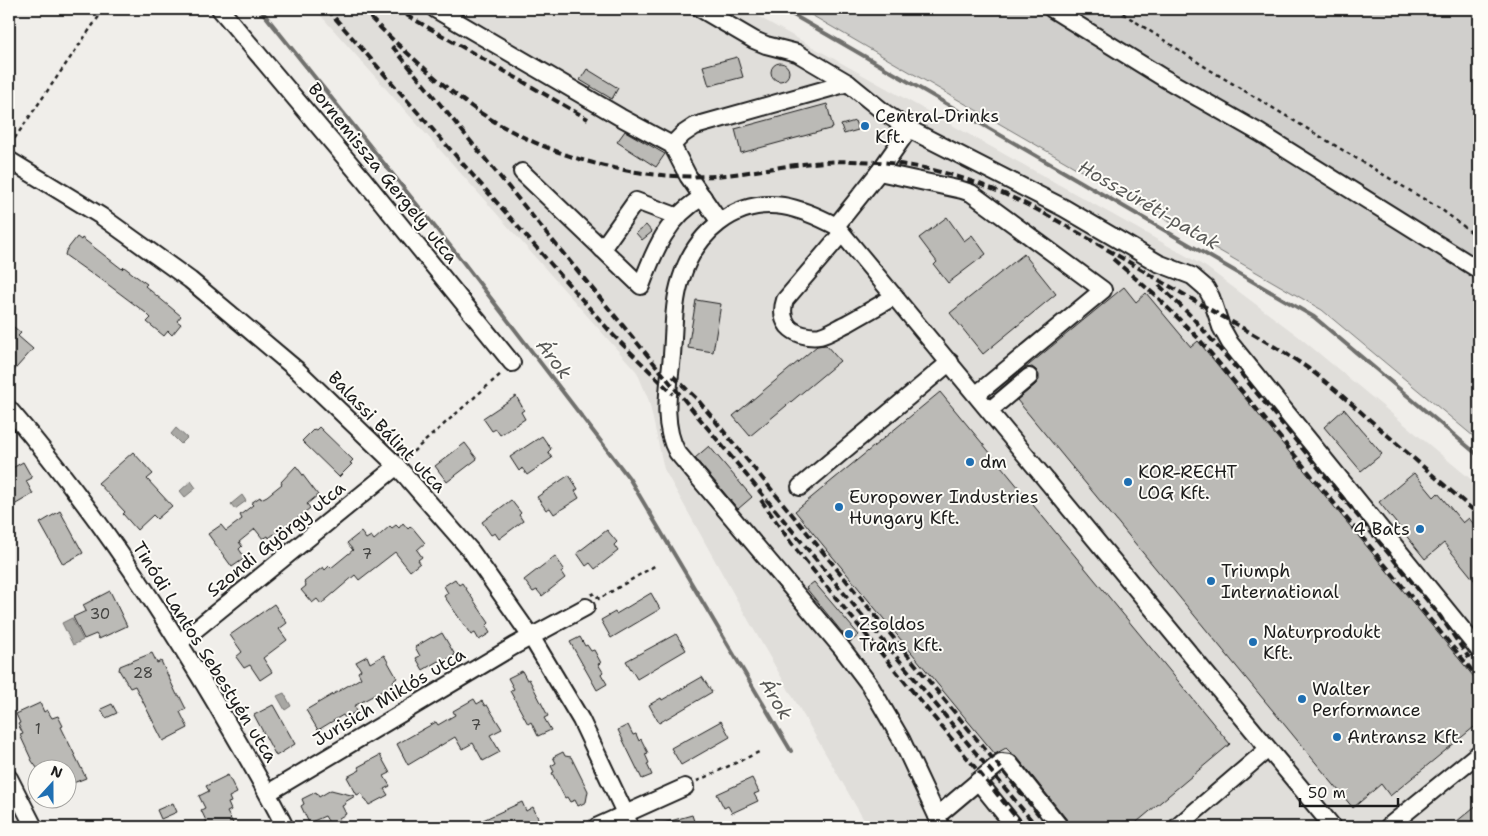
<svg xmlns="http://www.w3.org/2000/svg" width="1488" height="836" font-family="'Shantell Sans',sans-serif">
<rect width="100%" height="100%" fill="#f0eeea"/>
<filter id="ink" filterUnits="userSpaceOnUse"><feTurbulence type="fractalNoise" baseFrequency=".02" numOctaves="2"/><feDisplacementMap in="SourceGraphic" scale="10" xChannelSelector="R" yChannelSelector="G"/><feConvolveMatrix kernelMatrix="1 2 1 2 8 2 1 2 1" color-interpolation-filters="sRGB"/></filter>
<g filter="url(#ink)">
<path fill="#e0deda" d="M315,9H745L1206,267L1298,336L1479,486V827H868L742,609L664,469L649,401L637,372Z"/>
<path fill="#d0cfcc" stroke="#767674" d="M801,9H1479V441L1322,310Z"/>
<g fill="#a8a7a3" stroke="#706f6d">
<path d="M176,428L187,438L181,444L171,434Z"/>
<path d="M191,481L196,488L185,497L180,491Z"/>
<path d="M242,495L246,501L235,509L231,504Z"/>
<path d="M72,618L83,640L73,645L62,623Z"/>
<path d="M284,693L291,706L285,710L277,696Z"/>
</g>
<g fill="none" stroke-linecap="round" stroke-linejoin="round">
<g stroke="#706f6d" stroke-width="4">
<path d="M260,9L463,262L629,478L791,751"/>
<path d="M783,9L1314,317L1479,456"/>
</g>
</g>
<g fill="#bbbab6" stroke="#1c1c1c">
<path d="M737,57L743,77L709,86L703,66Z"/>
<circle cx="780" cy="72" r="9"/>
<path d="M587,69L618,88L612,99L580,80Z"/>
<path d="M827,104L833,128L741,153L735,129Z"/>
<path d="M855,121L858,130L844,134L841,125Z"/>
<path d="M625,131L665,154L656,167L617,142Z"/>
<path d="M947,217L964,241L972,235L986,254L948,283L934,265L937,262L919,238Z"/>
<path d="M646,225L652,232L642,240L636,233Z"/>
<path d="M77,237L81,240L82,238L122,269L124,267L137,277L147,284L145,286L181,316L177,321L181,324L172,335L168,331L164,336L147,322L151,318L146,313L94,274L93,275L65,255L66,251Z"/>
<path d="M1024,254L1056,294L983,354L950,313Z"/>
<path d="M1124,287L1136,302L1146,293L1191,347L1198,341L1479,683V723L1390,796L1381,784L1353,808L1017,400L1035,385L1039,380V375L1036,370L1032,367L1024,369Z"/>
<path d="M696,300L721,304L713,352L688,348Z"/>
<path d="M9,323L21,333L18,336L33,349L9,376Z"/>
<path d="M826,345L840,361L750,436L733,416L817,346Z"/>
<path d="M940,392L1230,744L1131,827H1070L1068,821L1017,757L1011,753L1006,748L995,754L795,511Z"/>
<path d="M516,396L524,410L521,412L525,419L500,435L496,429L492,431L483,418Z"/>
<path d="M1344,409L1382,454L1361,471L1324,427Z"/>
<path d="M319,427L353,460L350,463L352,464L339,477L302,441L314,429L316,430Z"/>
<path d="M542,436L551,449L548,452L552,458L527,475L522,468L519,471L510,457Z"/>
<path d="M465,443L477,459L447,482L435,466Z"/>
<path d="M709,446L752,497L738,509L695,458Z"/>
<path d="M133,452L153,474L147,479L172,506L157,519L153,515L137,530L123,514L125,512L98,483Z"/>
<path d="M23,462L32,478L26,481L33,494L9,508V470Z"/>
<path d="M296,466L318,495L307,504L310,508L276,536L274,534L269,538L268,536L263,539L255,529L239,542L242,546L239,549L245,558L232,567L208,534L221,525L226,531L242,519L240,515L253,505L251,503L260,497L261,499L267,496L282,484L281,482Z"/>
<path d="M1414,473L1434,497L1438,493L1463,523L1469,518L1479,531V586L1444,543L1425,559L1379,502Z"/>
<path d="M569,475L578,489L575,491L579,498L554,514L550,508L546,510L537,497Z"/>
<path d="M511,500L521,513L519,515L523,521L499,539L495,533L491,535L482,522Z"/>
<path d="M60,511L83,553L63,564L40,523Z"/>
<path d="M403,523L408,529L411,526L425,543L417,550L422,557L418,560L420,563L410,571L395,552L359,580L355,575L321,604L317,599L312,603L301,590L306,586L304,582L323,567L325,570L329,566L331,568L353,550L347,543L361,532L366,539L371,536L374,540L390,526L392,528L396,525L399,528Z"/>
<path d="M607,530L617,542L614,545L618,551L595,569L590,563L586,566L577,553Z"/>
<path d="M555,556L564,569L561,572L565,578L542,596L537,590L533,592L524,580Z"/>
<path d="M455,579L459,585L462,583L489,623L486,626L490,633L479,640L475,633L471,635L444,596L448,593L444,586Z"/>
<path d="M814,582L859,635L850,642L806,588Z"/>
<path d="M110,591L127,626L99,639L96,634L84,639L73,617L86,611L83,605Z"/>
<path d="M651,593L660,609L611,638L601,620L615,612L616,614Z"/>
<path d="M274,604L287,623L279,629L287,640L263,658L272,672L260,680L250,665L244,668L236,657L242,652L230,635Z"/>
<path d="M442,633L455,655L439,664L438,661L423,670L416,658L420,656L415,647L432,637L433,638Z"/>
<path d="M676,634L686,650L637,679L626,661Z"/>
<path d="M580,637L585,646L587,645L591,651L594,650L601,663L598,664L603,672L601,674L607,684L597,690L570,642Z"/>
<path d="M152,653L157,663L161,661L177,695H179L186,709L180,712L188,728L163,741L135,686L130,688L119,670L120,666Z"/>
<path d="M384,655L397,678L393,681L395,684L354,706L357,711L345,718L343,715L318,730L306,710L361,678L358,672L361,670L356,662L367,656L370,663Z"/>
<path d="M522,671L527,680L529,679L548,716L544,718L551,730L538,736L531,722L528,724L510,691L514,689L508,678Z"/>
<path d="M702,677L712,692L659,723L649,705L661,698L662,700Z"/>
<path d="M474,699L477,704L482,701L485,706L487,705L502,729L490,735L500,752L483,761L473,743L462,749L455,737L408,765L397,744L436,722L438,725L455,715L453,711Z"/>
<path d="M40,703L44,712L47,710L52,718L58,716L63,726L61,727L86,778L68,785V768H37L32,761L20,735L23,734L18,724L20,723L16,714Z"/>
<path d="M112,704L117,713L106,718L101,709Z"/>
<path d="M273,705L295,744L276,756L254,715Z"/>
<path d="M721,721L730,737L681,765L671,748L685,740V741Z"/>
<path d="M628,725L633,735L636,734L639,741L641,739L648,753L645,754L649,763L647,764L652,775L642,779L618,730Z"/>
<path d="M563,752L565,756L571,757L588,791L586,802L578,806L575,800L570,802L567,797L565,798L552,773L554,772L551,766L556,763L553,757Z"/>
<path d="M380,755L390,773L384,776L390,786L384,789L388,795L369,805L361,793L357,795L347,777L360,770L358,767Z"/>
<path d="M228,775L237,793L229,797L231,802L228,803L231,810L227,812L235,827H209L201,810L205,808L199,796L209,791L206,786Z"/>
<path d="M752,778L759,792L754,794L758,801L732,813L728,806L724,808L717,794Z"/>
<path d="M331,790L355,796L345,802L346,804L342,806L346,814L339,818L340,822L331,826L325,816L309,823L301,806L304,804L302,799L316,792L319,797Z"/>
<path d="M522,802L526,811L533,807L542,827H468Z"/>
<path d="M173,803L177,812L161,819L157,810Z"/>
<path d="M1479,803V827H1450Z"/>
<path d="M692,815L696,827H660V824Z"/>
</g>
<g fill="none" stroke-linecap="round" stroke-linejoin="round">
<defs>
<g id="minor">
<path d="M220,9L363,179L512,363"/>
<path d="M435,9L620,117L672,145L688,176L719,221"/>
<path d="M701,9L754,40L766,45L797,53L848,83"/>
<path d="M1052,9L1162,77L1260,133L1479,270"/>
<path d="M672,145L683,134L695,126L848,83L885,113L909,129L1064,208L1158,263L1192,276L1206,288L1211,297L1221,327L1230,343L1479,650"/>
<path d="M9,160L101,216L190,280L297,370L397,466L471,551L532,638L581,720L625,813L630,827"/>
<path d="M522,172L641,286C654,251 668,216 703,197"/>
<path d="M879,172L962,190L971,193L1103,290L977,394"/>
<path d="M836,226L879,172L909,129"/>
<path d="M842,233L785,300C782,309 782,318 788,326C795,334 809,338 820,336C829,334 839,327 848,323C864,314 880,305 895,296"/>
<path d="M602,249L636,201L676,216"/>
<path d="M9,409C88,501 155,600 216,704C240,745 264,785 285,827"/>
<path d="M990,410L1029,377"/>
<path d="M800,487L950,362"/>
<path d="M180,642L397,466"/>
<path d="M9,778L34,827"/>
<path d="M978,781L1015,827"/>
<path d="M268,793L514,646L586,607"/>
<path d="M937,816L1001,762L1009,763L1060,827"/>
<path d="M596,827L685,787"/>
<path d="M941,827L937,816L901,739L869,684L841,647L677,452C661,423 669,387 672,355C674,330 673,303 681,279C695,234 734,199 783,206C802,209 819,217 836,226L1333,827"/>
<path d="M1177,827L1268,749"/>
<path d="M1388,827L1479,753"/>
</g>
</defs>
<use href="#minor" stroke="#1c1c1c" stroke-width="20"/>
<g stroke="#1c1c1c" stroke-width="2.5" stroke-dasharray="4 4" stroke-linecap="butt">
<path d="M1116,9L1210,70L1442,210L1479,238"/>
<path d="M10,145L104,9"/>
<path d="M407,457L502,373"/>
<path d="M591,595L595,593L599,599L656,565"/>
<path d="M697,781L759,752"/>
</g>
<use href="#minor" stroke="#fdfcf7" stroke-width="16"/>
<g stroke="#1c1c1c" stroke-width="4" stroke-dasharray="8 4" stroke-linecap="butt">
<path d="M327,9L614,336L673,394"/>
<path d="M362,9C378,26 395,42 413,58C432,75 451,92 472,107C545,158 638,183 727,175C752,172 777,167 803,164C854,158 906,161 955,176C1018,194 1071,229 1127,261C1162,282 1197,302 1232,322C1258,337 1285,352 1309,369C1333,387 1355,407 1378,427C1411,456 1445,486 1479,515"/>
<path d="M396,9L588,119"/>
<path d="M392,46L1037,827"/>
<path d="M1113,259L1156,296L1199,339L1479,679"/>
<path d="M1159,285L1191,316L1237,369L1440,616L1469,658"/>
<path d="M673,376L697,399L716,422L1049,827"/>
<path d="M761,500L794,547L1024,827"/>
</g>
</g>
</g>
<g fill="#1f6fb2" stroke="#fdfcf7" stroke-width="2">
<circle cx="865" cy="126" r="5"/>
<circle cx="970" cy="462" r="5"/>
<circle cx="1128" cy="482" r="5"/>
<circle cx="839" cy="507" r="5"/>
<circle cx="1420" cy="529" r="5"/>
<circle cx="1211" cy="581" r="5"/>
<circle cx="849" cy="634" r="5"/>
<circle cx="1253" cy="642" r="5"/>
<circle cx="1302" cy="699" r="5"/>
<circle cx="1337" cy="737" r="5"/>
</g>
<g text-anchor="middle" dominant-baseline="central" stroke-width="4" stroke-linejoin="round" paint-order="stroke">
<g font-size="15" fill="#444442">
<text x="367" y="554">7</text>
<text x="100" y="614">30</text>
<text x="143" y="673">28</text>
<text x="476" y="725">7</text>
<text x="38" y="729">1</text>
</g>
<g font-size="18" fill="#1c1c1c" stroke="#fdfcf7" text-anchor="start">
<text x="875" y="116">Central-Drinks<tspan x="875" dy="21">Kft.</tspan></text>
<text x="980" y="462">dm</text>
<text x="1138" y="472">KOR-RECHT<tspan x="1138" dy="21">LOG Kft.</tspan></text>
<text x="849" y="497">Europower Industries<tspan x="849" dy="21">Hungary Kft.</tspan></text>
<text x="1410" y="529" text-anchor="end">4 Bats</text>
<text x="1221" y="571">Triumph<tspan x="1221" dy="21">International</tspan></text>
<text x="859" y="624">Zsoldos<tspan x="859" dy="21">Trans Kft.</tspan></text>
<text x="1263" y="632">Naturprodukt<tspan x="1263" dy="21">Kft.</tspan></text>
<text x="1312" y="689">Walter<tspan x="1312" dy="21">Performance</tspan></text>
<text x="1347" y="737">Antransz Kft.</text>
</g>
<g font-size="18" fill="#1c1c1c" stroke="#fdfcf7">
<text transform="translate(383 173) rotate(51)">Bornemissza Gergely utca</text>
<text transform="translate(387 432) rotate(46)">Balassi Bálint utca</text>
<text transform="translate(276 539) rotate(-39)">Szondi György utca</text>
<text transform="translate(205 652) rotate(58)">Tinódi Lantos Sebestyén utca</text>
<text transform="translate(389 697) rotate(-31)">Jurisich Miklós utca</text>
</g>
<g font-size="19" font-style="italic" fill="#5b5b59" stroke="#fdfcf7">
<text transform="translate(1149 205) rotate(30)">Hosszúréti-patak</text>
<text transform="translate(554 359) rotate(52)">Árok</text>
<text transform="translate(776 699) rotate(59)">Árok</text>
</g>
</g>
<rect width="1488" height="836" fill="none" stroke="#fdfcf7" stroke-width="30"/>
<rect x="15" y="15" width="1458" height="806" fill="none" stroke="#1c1c1c" stroke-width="2" filter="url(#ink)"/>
<g transform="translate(52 784) rotate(21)"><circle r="24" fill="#fdfcf7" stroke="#a3a29f"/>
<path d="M0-4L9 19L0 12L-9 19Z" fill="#1f6fb2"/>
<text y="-8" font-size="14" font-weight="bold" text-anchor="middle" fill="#1c1c1c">N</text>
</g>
<path d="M1300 798v8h98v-8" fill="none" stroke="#1c1c1c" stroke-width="2.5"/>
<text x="1308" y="798" font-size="15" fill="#1c1c1c" stroke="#fdfcf7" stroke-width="4" paint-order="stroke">50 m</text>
</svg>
